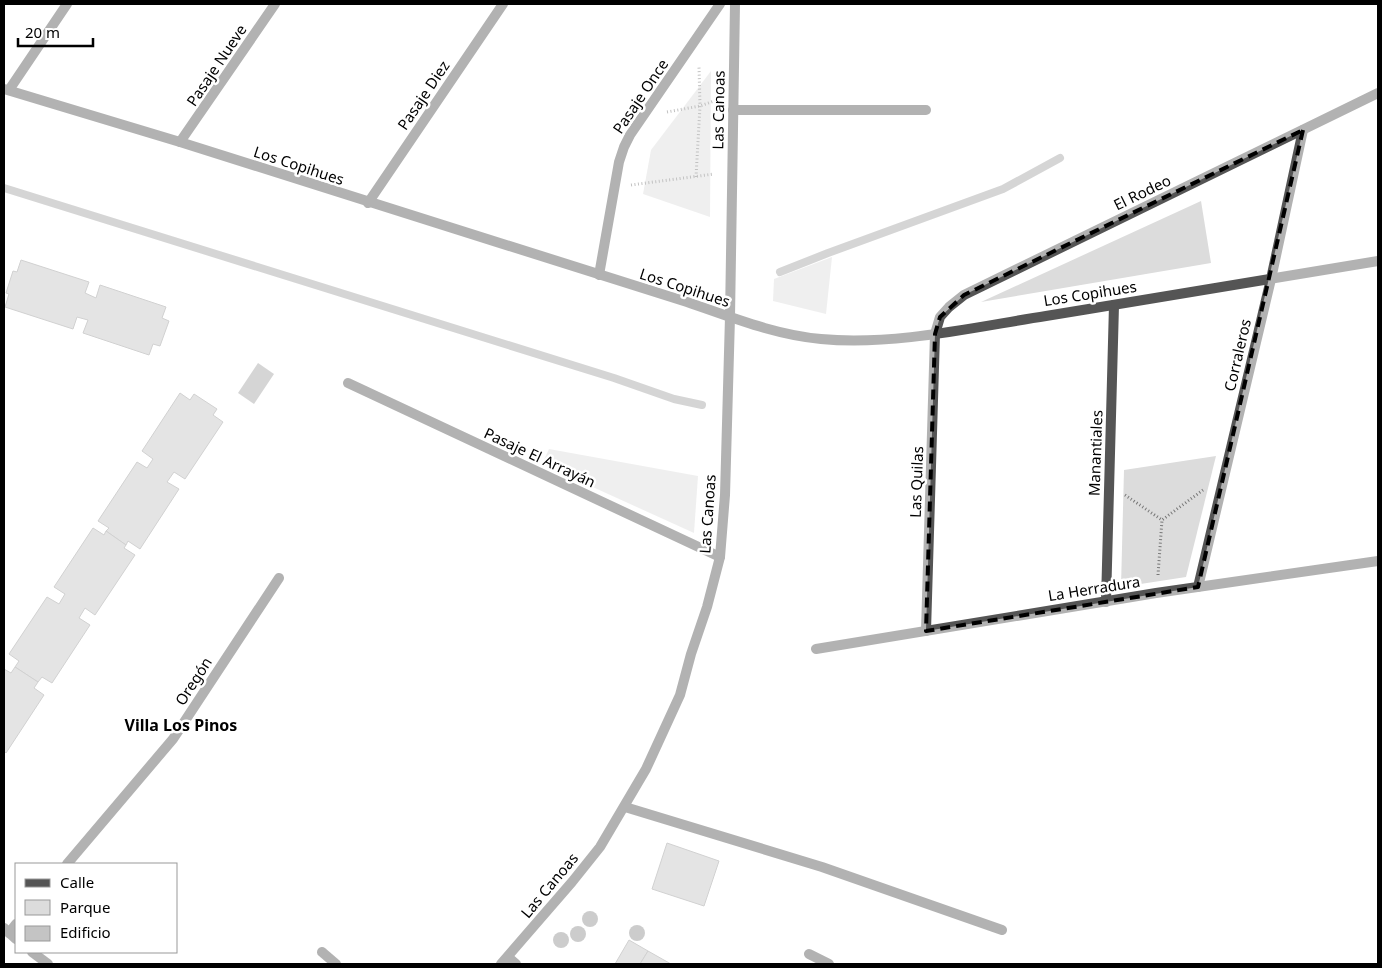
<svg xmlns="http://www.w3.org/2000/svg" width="1382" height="968" font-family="'Noto Sans',sans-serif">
<rect width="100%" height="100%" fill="#fff"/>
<g fill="#dcdcdc">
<path d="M711,71L710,217L643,194L651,150Z"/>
<path d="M1201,201L1211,263L981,302Z"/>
<path d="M832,257L826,314L773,301L774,279Z"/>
<path d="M549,449L698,476L694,533L542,464Z"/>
<path d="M1216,456L1186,577L1121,587L1124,470Z"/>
</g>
<path fill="#a3a3a3" d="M258,363L274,374L254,404L238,393Z"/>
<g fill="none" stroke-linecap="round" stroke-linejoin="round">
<g stroke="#a3a3a3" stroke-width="8">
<path d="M4,188L614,378L674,399L702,405"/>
<path d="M780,272L828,253L1003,189L1060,158"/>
</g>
</g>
<g fill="#c4c4c4" stroke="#999">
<path d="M21,260L89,282L85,293L96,298L100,285L166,307L162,318L169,321L160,346L153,344L149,355L83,333L88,320L77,317L73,329L5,307L9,294L6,293L13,271L17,272Z"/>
<path d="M180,393L190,400L194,394L217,409L213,415L223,422L185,479L174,472L167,482L179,489L140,549L128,541L126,545L106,531L109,528L98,521L137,462L147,468L153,459L142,451Z"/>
<path d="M93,528L104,535L106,531L126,545L124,548L135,555L95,615L85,608L79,618L90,625L52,683L42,677L38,682L15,667L19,661L9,654L47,597L59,604L65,594L54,587Z"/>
<path d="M15,667L38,682L34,688L44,695L6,753L4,751V669L11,673Z"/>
<path d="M667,843L719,861L704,906L652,889Z"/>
<path d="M629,940L648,951L640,964H615Z"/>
<path d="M648,951L671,964H640Z"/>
</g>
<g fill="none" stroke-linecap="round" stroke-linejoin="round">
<g stroke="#777" stroke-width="3" stroke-dasharray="1 2.5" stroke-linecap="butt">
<path d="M667,112L700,106L717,100"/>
<path d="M696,177L700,106L699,67"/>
<path d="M631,185L714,174"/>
<path d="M1125,495L1162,520"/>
<path d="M1158,575L1162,520L1203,490"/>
</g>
<g stroke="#555" stroke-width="10">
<path d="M9,90L67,4"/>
<path d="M733,110H926"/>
<path d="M180,142L275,4"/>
<path d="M368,203L503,4"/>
<path d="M599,275L619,162L624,147L630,135L720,4"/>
<path d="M348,383L720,557"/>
<path d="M1198,587L1271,279L1303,130"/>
<path d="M1106,602L1114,305"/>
<path d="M926,631L935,334L940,317L949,307L964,295L1378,93"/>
<path d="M816,649L1156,593L1378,561"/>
<path d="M625,807L822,867L1002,930"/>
<path d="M67,864L173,739L279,578"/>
<path d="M9,933L16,924"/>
<path d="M322,952L336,964"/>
<path d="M809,954L829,964"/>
<path d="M508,957L516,964"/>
</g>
<g stroke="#555" stroke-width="10">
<path d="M4,89L180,142L687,302C731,317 775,335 821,339C894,346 975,327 1046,316C1157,298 1268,279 1378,261"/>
<path d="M4,928L16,939"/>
<path d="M32,952L48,964"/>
<path d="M501,964L572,882L600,847L646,769L680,695L691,654L707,607L720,557L725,495L730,317L735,4"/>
</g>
</g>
<g fill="#8f8f8f">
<circle cx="590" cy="919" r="8"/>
<circle cx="637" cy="933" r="8"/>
<circle cx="578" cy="934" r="8"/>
<circle cx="561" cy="940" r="8"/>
</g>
<path d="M0 0H1382V968H0ZM1303,130L1198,587L926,631L935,334L940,317L964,295Z" fill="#fff" fill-opacity=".55" fill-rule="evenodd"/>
<path fill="none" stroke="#000" stroke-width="4" stroke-dasharray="10 6" stroke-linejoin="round" d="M1303,130L1198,587L926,631L935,334L940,317L964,295Z"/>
<g text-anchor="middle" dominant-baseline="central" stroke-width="5" stroke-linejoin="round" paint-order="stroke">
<g font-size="15" fill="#000" stroke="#fff">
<text transform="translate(216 65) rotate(-56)">Pasaje Nueve</text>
<text transform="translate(423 95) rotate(-56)">Pasaje Diez</text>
<text transform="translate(640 96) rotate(-56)">Pasaje Once</text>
<text transform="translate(718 110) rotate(-89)">Las Canoas</text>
<text transform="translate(299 165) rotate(18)">Los Copihues</text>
<text transform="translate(1142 192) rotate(-26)">El Rodeo</text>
<text transform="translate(685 287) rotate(18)">Los Copihues</text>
<text transform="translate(1090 293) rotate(-9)">Los Copihues</text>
<text transform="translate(1237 355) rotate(-77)">Corraleros</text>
<text transform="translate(1095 453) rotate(-88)">Manantiales</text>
<text transform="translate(540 457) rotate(25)">Pasaje El Arrayán</text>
<text transform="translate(916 482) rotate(-88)">Las Quilas</text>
<text transform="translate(707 514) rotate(-86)">Las Canoas</text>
<text transform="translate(1094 588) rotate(-9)">La Herradura</text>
<text transform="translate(193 681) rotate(-57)">Oregón</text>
<text transform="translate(549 885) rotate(-50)">Las Canoas</text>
</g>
<g font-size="16" font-weight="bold" fill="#000" stroke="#fff">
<text x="181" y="725">Villa Los Pinos</text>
</g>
</g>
<rect width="1382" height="968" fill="none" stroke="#000000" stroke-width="10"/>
<rect x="15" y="863" width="162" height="90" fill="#ffffff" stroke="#999999"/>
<rect x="25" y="879" width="25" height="8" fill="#555555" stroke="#999999"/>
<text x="60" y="888" font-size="15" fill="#000000">Calle</text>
<rect x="25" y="900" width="25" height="15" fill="#dcdcdc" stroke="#999999"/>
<text x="60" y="913" font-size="15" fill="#000000">Parque</text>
<rect x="25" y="926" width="25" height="15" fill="#c4c4c4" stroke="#999999"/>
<text x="60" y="938" font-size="15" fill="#000000">Edificio</text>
<path d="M18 38v8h75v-8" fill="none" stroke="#000000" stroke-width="2.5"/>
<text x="25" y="38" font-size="15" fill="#000000" stroke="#ffffff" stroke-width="4" paint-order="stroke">20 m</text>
</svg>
